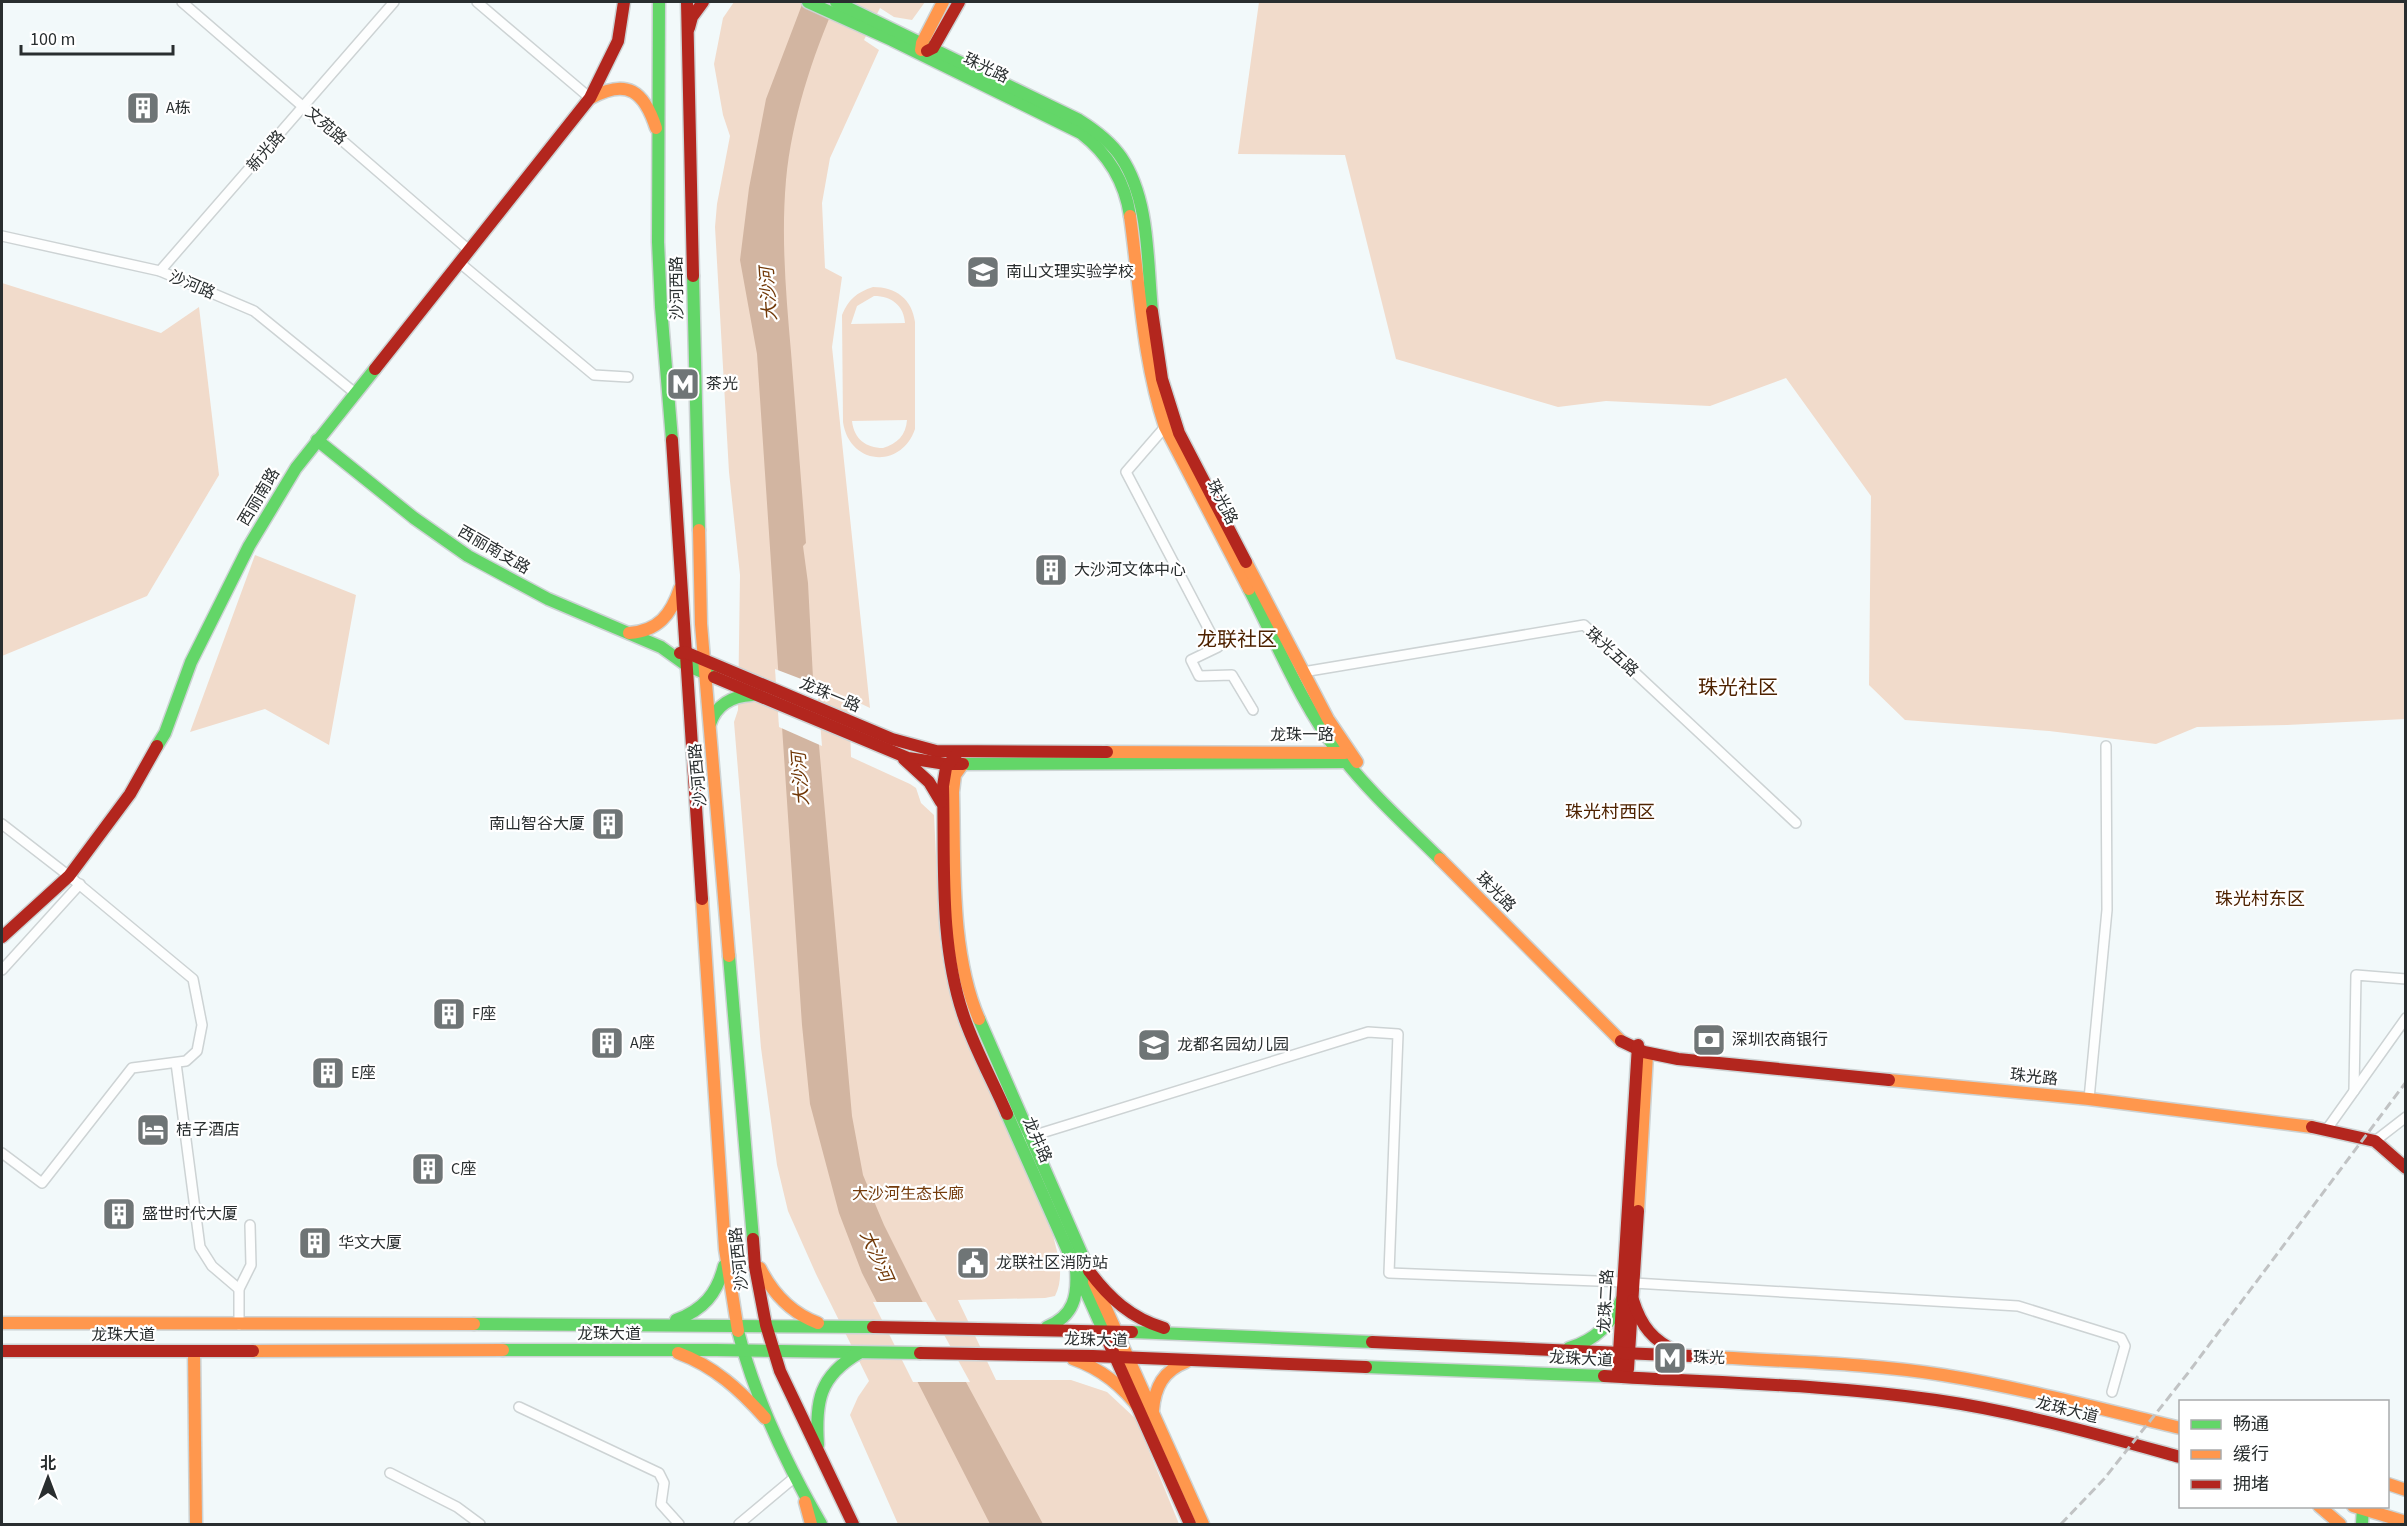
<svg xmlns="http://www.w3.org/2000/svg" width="2407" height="1526" font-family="'Source Sans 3','Noto Sans SC',sans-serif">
<rect width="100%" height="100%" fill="#f2f9fa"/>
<g fill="#f1dbcb" fill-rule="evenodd">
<path d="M734,2H925L912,20L894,17L880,8L864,40L879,50L830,158L822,203L825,268L842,277L832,347L870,708L849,698L851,757L910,784L916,788L921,803L934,815L940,940L944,967L959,1020L1053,1235C1058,1256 1065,1276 1055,1296L1045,1298L958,1300L996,1380H1071L1107,1392L1136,1419L1179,1524H898L850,1415L858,1397L869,1381L816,1274L788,1211L777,1165L761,1048L734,722L738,710L740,575L729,472L715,227L717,204L730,136L723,115L714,64L723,18Z"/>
<path d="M1259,2H2405V719L2287,725L2197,727L2156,744L2049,731L1905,720L1869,685L1871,496L1786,378L1710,406L1606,401L1558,407L1396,359L1345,155L1238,154Z"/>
<path d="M2,283L161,333L199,307L219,475L147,596L2,656Z"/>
<path d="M873,287C896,287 912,299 915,322V429C901,470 849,465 843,422L842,315C848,300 857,292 873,287ZM874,296C892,296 904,306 905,323L851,324L857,306ZM907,420C906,435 897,444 883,448C866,448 854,439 852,421Z"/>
<path d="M255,555L356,595L329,745L265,709L190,732Z"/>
</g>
<path fill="#d2b5a1" d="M803,2H836C812,58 792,118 786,180C781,238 786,295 791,352C796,416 801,479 806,543L803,546L808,583L813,678L852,1116L863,1175L884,1225L921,1299L1043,1524H990L862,1273L839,1213L810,1104L802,1025L757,354L740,260L749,188L766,99Z"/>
<g fill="#f2f9fa">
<path d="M775,669L817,685L822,746L779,727Z"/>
<path d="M873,1302H926L970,1382H913Z"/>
</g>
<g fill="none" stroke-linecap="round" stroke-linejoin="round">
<defs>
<g id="street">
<path d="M182,2L470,251"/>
<path d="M477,2L590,98"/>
<path d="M2,236L160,271L254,311L355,393"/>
<path d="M460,263L594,375L628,377"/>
<path d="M160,271L394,2"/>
<path d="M1165,427L1126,472L1218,647L1191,660L1199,676L1232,675L1253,710"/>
<path d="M1303,672L1584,625L1796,823"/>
<path d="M2,824L69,876L193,979L202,1025L197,1051L186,1061L132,1068L42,1183L2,1153"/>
<path d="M2,970L80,884"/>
<path d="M176,1063L200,1247L212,1266L239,1289"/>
<path d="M2354,1091L2356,975L2406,979"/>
<path d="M2089,1099L2107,910L2106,746"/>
<path d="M2327,1129L2406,1018"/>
<path d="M1019,1140L1368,1032L1398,1034L1389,1273L1623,1282"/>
<path d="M2375,1141L2406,1117"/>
<path d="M1634,1283L2018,1306L2121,1338L2125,1346L2112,1392"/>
<path d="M239,1325V1289L251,1265L250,1225"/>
<path d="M519,1407L659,1473L664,1483L661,1504L679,1524"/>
<path d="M390,1473L457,1507L480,1524"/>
<path d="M739,1524L795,1477"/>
</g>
<g id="fast">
<path d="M659,2L658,242L661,307L672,440"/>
<path d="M808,2L892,40L1081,133C1108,154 1125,181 1130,216"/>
<path d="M836,2L1079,120C1095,130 1110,141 1121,157C1150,200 1147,261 1152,311"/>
<path d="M693,276L699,530"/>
<path d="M317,440L414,518L468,556L548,599L661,647L686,665L714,677"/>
<path d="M1249,589C1277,643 1301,704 1339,753C1369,792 1406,825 1440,859"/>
<path d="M710,724C716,705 732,696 752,695"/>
<path d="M157,746L165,733L191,662L249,546L296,468L375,369"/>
<path d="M963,764L1346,762"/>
<path d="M729,956L753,1239"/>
<path d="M979,1019L1094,1282"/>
<path d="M1007,1114L1104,1332"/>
<path d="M676,1320C703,1310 717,1294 724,1266"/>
<path d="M474,1324L873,1327"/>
<path d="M1047,1327C1074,1316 1078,1296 1076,1269"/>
<path d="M738,1331C755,1399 786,1463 821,1524"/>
<path d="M1132,1332L1372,1342"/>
<path d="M1569,1348C1596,1340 1611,1324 1622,1299"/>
<path d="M503,1350H716L920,1353"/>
<path d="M1366,1367L1604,1376"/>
<path d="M818,1445C815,1402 819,1376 859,1353"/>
<path d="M2362,1524L2363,1506"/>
</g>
<g id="slow">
<path d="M921,50L922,43L943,2"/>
<path d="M591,98C627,78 644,91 656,128"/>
<path d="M1130,216C1140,287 1142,358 1165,427L1249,589"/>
<path d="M699,530L701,624L729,956"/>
<path d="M1246,562L1328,719L1357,762"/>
<path d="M629,633C658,631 671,615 680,588"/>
<path d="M1107,752L1345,753"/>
<path d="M963,764L955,775L953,792C955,864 950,952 979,1019"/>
<path d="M1440,859L1621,1041"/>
<path d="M702,899L725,1249L738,1331"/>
<path d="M1889,1080L2089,1099L2312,1127"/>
<path d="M1638,1211L1647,1055"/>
<path d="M760,1268C773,1294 791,1313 818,1323"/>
<path d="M1094,1282L1203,1524"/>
<path d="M2,1323L474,1324"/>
<path d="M253,1351L503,1350"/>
<path d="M194,1352L196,1524"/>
<path d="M678,1353C714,1366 740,1390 765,1418"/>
<path d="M1715,1357C1791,1362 1868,1363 1943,1375C2023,1388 2101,1409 2180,1428"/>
<path d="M1073,1359C1102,1369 1123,1386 1141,1411"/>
<path d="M1153,1410C1155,1387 1163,1371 1186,1362"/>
<path d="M2388,1484L2406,1490"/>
<path d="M805,1502L811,1524"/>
<path d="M2319,1506L2340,1524"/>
<path d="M2353,1506L2406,1522"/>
</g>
<g id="jam">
<path d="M687,2L693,276"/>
<path d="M689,28L692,17L703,2"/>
<path d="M927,51L933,48L959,2"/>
<path d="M1152,311L1162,379L1179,433L1246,562"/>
<path d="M375,369L590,98L618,41L624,2"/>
<path d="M672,440L702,899"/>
<path d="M680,653L685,652L892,739L936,751L1107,752"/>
<path d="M714,677L908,758L946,764H963"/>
<path d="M958,752L946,768L943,786C945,861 939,942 963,1014C974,1048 993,1081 1007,1114"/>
<path d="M904,759L929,782L941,802"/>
<path d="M2,937L69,876L130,794L157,746"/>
<path d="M1621,1041L1644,1052L1678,1059L1889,1080"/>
<path d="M2312,1127L2375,1141L2406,1168"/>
<path d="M1638,1211L1628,1369L1623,1377L1618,1369L1638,1045"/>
<path d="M753,1239L755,1267L766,1325L780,1371L853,1524"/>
<path d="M1089,1271C1109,1298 1131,1318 1164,1328"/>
<path d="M1633,1300C1641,1326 1653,1341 1678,1352"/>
<path d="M873,1327L1132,1332"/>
<path d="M1104,1332L1190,1524"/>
<path d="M1372,1342L1715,1357"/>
<path d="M2,1351H253"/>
<path d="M920,1353L1093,1356L1366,1367"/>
<path d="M1604,1376C1714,1383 1827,1384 1936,1400C2019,1412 2100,1435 2180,1457"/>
</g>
</defs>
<use href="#street" stroke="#cdd3d4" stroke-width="12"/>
<use href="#fast" stroke="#cdd3d4" stroke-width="15"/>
<use href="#slow" stroke="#cdd3d4" stroke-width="15"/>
<use href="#jam" stroke="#cdd3d4" stroke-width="15"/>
<use href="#street" stroke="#fdfefe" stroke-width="9"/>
<use href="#fast" stroke="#63d668" stroke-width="12"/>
<use href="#slow" stroke="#ff974d" stroke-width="12"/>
<use href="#jam" stroke="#b3261e" stroke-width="12"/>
<path stroke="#c1c3c4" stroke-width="3" stroke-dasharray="9 4.5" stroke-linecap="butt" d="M2061,1524L2104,1479L2188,1373L2406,1082"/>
</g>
<defs>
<symbol id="building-square" viewBox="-11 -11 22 22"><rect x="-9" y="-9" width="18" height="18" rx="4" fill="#6f7576" stroke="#fff"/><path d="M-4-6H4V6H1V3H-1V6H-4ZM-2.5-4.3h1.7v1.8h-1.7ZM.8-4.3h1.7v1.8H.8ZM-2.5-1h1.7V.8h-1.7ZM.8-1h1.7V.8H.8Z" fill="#fff"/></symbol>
<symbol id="school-square" viewBox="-11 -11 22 22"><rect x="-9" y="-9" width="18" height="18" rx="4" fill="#6f7576" stroke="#fff"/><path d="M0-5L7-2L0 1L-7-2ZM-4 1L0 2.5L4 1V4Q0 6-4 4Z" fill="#fff"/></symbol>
<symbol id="metro-square" viewBox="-11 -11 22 22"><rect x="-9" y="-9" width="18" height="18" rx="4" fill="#6f7576" stroke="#fff"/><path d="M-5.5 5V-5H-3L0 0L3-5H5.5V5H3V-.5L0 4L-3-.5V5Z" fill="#fff"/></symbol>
<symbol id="bank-square" viewBox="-11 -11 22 22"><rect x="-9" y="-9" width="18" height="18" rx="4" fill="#6f7576" stroke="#fff"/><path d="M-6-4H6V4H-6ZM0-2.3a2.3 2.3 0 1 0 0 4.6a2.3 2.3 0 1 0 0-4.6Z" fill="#fff"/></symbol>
<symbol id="hotel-square" viewBox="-11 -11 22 22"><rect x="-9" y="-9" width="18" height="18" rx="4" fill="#6f7576" stroke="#fff"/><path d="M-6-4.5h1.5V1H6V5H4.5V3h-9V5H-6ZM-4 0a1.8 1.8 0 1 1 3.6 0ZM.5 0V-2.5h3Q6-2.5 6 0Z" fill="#fff"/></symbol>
<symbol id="civic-square" viewBox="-11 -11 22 22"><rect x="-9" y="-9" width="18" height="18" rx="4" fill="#6f7576" stroke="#fff"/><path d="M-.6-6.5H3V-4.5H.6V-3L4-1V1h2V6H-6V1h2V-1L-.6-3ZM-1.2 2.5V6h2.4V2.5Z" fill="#fff"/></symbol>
</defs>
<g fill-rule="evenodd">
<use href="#building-square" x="124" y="89" width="38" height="38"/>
<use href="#school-square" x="964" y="253" width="38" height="38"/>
<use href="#metro-square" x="664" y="365" width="38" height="38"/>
<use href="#building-square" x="1032" y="551" width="38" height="38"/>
<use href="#building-square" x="589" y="805" width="38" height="38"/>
<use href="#building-square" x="430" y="995" width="38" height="38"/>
<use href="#bank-square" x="1690" y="1021" width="38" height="38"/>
<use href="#building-square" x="588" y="1024" width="38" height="38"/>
<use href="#school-square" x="1135" y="1026" width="38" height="38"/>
<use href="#building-square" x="309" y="1054" width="38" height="38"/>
<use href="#hotel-square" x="134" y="1111" width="38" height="38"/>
<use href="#building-square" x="409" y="1150" width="38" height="38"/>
<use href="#building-square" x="100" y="1195" width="38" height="38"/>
<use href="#building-square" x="296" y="1224" width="38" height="38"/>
<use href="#civic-square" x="954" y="1244" width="38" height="38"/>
<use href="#metro-square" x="1651" y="1339" width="38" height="38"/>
</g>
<g text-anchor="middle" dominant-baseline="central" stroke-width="4.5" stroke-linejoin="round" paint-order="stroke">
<g font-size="16" fill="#292e2f" stroke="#fff">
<text transform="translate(986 68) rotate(26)">珠光路</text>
<text transform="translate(326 126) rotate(41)">文苑路</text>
<text transform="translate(266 151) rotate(-49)">新光路</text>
<text transform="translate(192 285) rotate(23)">沙河路</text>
<text transform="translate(677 288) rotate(-91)">沙河西路</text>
<text transform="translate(259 497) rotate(-59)">西丽南路</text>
<text transform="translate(1222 502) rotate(63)">珠光路</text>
<text transform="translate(494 550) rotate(30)">西丽南支路</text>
<text transform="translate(1612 652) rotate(42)">珠光五路</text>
<text transform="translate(830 695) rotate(23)">龙珠一路</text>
<text x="1302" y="735">龙珠一路</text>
<text transform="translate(698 775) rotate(-95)">沙河西路</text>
<text transform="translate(1496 892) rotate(45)">珠光路</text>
<text transform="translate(2034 1077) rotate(6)">珠光路</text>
<text transform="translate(1037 1140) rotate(66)">龙井路</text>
<text transform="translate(739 1259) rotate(-96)">沙河西路</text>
<text transform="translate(1606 1301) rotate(-87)">龙珠二路</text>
<text x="609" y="1334">龙珠大道</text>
<text x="123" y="1335">龙珠大道</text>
<text transform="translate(1096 1340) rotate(2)">龙珠大道</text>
<text transform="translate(1581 1359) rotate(3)">龙珠大道</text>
<text transform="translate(2067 1410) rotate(14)">龙珠大道</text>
</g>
<g font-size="16" fill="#292e2f" stroke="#fff" text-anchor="start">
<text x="166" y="108">A栋</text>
<text x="1006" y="272">南山文理实验学校</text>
<text x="706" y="384">茶光</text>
<text x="1074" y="570">大沙河文体中心</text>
<text x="585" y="824" text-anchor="end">南山智谷大厦</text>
<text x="472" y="1014">F座</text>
<text x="1732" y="1040">深圳农商银行</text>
<text x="630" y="1043">A座</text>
<text x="1177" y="1045">龙都名园幼儿园</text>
<text x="351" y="1073">E座</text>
<text x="176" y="1130">桔子酒店</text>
<text x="451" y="1169">C座</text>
<text x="142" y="1214">盛世时代大厦</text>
<text x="338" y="1243">华文大厦</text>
<text x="996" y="1263">龙联社区消防站</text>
<text x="1693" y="1358">珠光</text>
</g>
<g font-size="16" fill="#743b0c" stroke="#fff">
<text x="908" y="1194">大沙河生态长廊</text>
</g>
<g font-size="18" font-style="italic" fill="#713807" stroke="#fff">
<text transform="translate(769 294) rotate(-94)">大沙河</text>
<text transform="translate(801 779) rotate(-94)">大沙河</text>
<text transform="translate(876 1256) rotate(66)">大沙河</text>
</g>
<g font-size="18" fill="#4e2200" stroke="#fff">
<text x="1610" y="812">珠光村西区</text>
<text x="2260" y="899">珠光村东区</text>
</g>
<g font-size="20" fill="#4e2200" stroke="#fff">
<text x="1237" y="640">龙联社区</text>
<text x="1738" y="688">珠光社区</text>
</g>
</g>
<rect width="2407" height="1526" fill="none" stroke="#292e2f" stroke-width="6"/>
<rect x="2179" y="1400" width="210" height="108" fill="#ffffff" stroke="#a9abac" stroke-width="1.5"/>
<rect x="2191" y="1420" width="30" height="9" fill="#63d668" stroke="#a9abac" stroke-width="1.5"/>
<text x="2233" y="1430" font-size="18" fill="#292e2f">畅通</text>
<rect x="2191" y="1450" width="30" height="9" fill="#ff974d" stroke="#a9abac" stroke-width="1.5"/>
<text x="2233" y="1460" font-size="18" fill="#292e2f">缓行</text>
<rect x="2191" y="1480" width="30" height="9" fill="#b3261e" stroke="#a9abac" stroke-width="1.5"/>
<text x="2233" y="1490" font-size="18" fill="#292e2f">拥堵</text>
<g transform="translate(48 1478)" stroke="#ffffff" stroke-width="4.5" paint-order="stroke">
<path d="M0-4.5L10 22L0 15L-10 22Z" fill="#292e2f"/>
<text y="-9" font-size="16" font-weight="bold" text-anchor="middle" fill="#292e2f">北</text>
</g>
<path d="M21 45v9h152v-9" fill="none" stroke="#292e2f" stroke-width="3"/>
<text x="30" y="45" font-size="18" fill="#292e2f" stroke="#ffffff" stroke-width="4.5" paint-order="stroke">100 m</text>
</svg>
